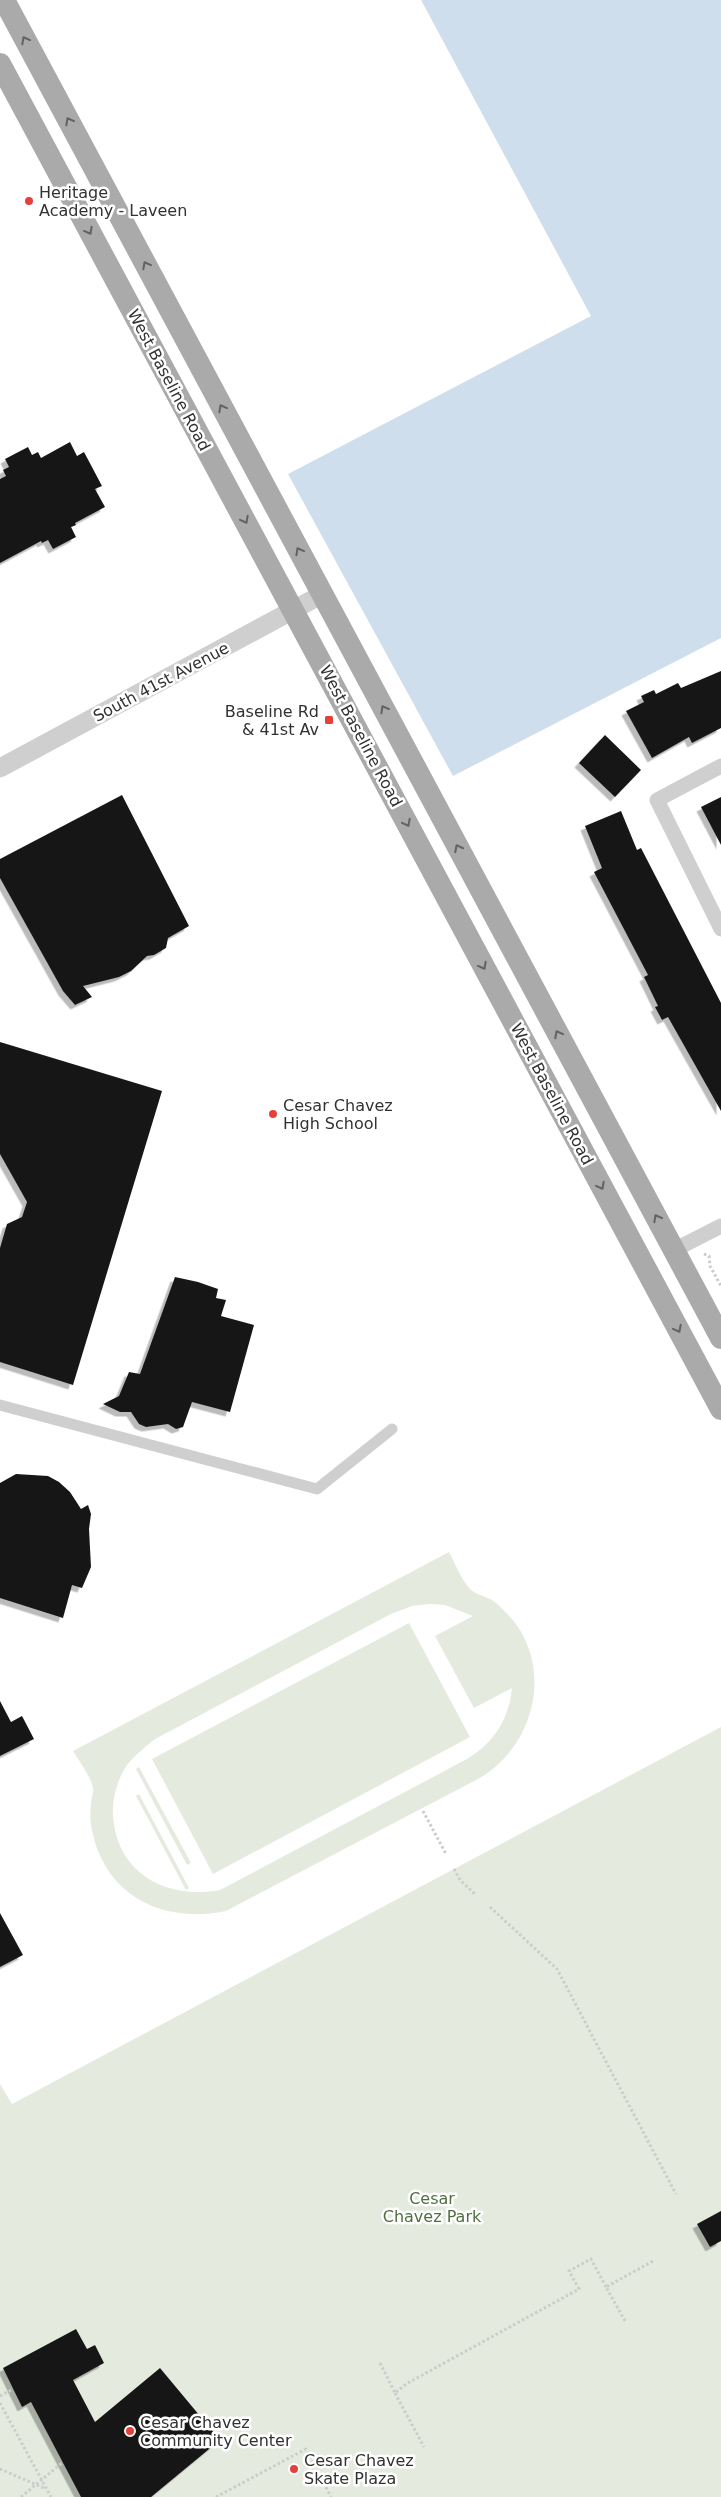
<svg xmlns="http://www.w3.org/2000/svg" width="721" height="2497" font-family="'DejaVu Sans',sans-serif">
<defs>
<filter id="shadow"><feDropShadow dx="-4.5" dy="4.5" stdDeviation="0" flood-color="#0004"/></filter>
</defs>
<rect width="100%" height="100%" fill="#fff"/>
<g fill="#e4ebde" fill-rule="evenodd">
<path d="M449,1552C455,1563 461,1579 470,1589C475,1594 484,1596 490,1599C499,1604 506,1613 513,1620C554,1672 533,1748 478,1779L226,1911C164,1924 105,1897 92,1830C90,1822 90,1812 91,1803C91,1799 94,1793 93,1788C92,1779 78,1759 73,1751ZM430,1604L445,1605L473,1616L435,1636L474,1708L512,1688C509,1719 494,1743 467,1759L220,1890C167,1900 117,1874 113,1816C112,1799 117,1780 127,1765C135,1755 145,1747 155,1739L391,1614L412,1606Z"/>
<path d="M409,1623L470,1737L213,1874L152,1759Z"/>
<path d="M721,1727V2497H0V2084L12,2104Z"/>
<path d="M139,1767L191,1863L187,1865L136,1769Z"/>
<path d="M139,1794L189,1888L186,1890L136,1796Z"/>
</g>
<path fill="#cedeed" d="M421,0H721V638L453,776L288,474L591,316Z"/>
<g fill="#191919" filter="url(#shadow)">
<path d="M70,442L77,456L84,452L102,486L95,489L105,507L75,523L76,525L71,527L76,537L53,549L48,540L42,543L41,541L0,563V479L6,476L3,470L9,467L5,459L28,447L32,455L38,452L41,458Z"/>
<path d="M721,671V728L692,743L689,737L652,758L626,711L644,702L641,696L654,690L656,694L678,683L681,688Z"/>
<path d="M605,735L641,770L615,797L579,763Z"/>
<path d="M122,795L189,926L168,938L166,948L154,955L147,956L131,971L119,977L83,986L92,997L75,1005L63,991L0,878V859Z"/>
<path d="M721,797V845L701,807Z"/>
<path d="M621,811L637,850L641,848L721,1003V1111L668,1017L662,1020L655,1007L658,1006L644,977L648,975L594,872L602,868L585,826Z"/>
<path d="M0,1042L162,1091L73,1385L0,1362V1248L7,1224L22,1217L27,1202L0,1154Z"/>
<path d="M175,1277L198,1282L218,1289L216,1298L226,1300L221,1316L254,1325L230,1412L192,1402L183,1427L176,1429L168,1424L146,1427L139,1424L131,1412H120L103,1404L119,1396L129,1372L140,1374Z"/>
<path d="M16,1474L48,1476L59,1482L70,1492L81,1509L88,1505L91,1514L89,1529L91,1567L82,1588L72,1585L63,1618L0,1598V1483Z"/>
<path d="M0,1701L11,1722L22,1716L34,1739L0,1756Z"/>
<path d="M0,1913L23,1955L0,1967Z"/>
<path d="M721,2211V2241L710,2247L697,2224Z"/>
<path d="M76,2329L87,2349L95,2345L104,2363L73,2380L95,2422L160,2368L220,2440L151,2497H81L31,2402L22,2407L3,2368Z"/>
</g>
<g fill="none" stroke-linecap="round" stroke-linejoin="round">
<g stroke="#ccc" stroke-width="3" stroke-dasharray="2.5 2.5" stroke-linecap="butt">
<path d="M704,1254L709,1256L710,1266L721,1286"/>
<path d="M423,1811L446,1854"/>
<path d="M454,1869L460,1880L475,1894"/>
<path d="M490,1907L557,1969L676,2194"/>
<path d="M625,2321L606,2287L655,2260"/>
<path d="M380,2363L395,2393L406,2384L579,2289L569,2271L591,2259L606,2287"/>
<path d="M395,2393L424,2447"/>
<path d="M0,2396L13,2389"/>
<path d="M0,2403L51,2497"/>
<path d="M0,2469L46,2489"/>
<path d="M21,2497L63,2462"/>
<path d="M216,2497L306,2449L331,2497"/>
</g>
<path stroke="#cfcfcf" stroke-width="11" d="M0,1405L317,1489L392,1429"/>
<g stroke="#cfcfcf" stroke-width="15">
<path d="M721,766L657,800L721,929"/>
<path d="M674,1250L721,1226"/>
</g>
<path stroke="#cfcfcf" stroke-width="19" d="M0,768L321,595"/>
<g stroke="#aaa" stroke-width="22">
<path d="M4,0L721,1338"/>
<path d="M0,64L721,1409"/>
</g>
</g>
<defs><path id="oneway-chevron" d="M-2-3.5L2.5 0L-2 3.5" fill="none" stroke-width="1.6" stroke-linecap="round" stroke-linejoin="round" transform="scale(1.25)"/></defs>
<g stroke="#626262">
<use href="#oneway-chevron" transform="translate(25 40) rotate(-118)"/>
<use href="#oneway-chevron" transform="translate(69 121) rotate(-118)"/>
<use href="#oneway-chevron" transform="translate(89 231) rotate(61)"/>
<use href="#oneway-chevron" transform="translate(146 265) rotate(-118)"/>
<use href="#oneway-chevron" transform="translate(222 408) rotate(-118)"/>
<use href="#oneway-chevron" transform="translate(245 520) rotate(62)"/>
<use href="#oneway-chevron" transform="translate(299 551) rotate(-119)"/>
<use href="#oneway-chevron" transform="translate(384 709) rotate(-119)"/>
<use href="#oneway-chevron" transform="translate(407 823) rotate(62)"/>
<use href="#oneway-chevron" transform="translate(458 848) rotate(-117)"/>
<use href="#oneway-chevron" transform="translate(483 966) rotate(62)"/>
<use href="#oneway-chevron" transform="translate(558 1034) rotate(-118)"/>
<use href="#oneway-chevron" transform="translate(601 1186) rotate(62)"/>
<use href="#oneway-chevron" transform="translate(657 1218) rotate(-118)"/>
<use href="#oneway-chevron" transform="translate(678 1329) rotate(62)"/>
</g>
<g fill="#e54039" stroke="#fff" stroke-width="2">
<circle cx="29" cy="201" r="5"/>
<rect x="324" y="715" width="10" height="10" rx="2.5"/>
<circle cx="273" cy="1114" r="5"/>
<circle cx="130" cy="2431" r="5"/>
<circle cx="294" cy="2469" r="5"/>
</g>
<g text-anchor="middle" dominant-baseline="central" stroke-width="5" stroke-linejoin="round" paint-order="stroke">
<g font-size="16" fill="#323232" stroke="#fff" text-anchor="start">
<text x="39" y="192">Heritage<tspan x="39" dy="18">Academy - Laveen</tspan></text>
<text x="319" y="711" text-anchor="end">Baseline Rd<tspan x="319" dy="18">&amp; 41st Av</tspan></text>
<text x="283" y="1105">Cesar Chavez<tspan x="283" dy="18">High School</tspan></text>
<text x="140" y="2422">Cesar Chavez<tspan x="140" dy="18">Community Center</tspan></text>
<text x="304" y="2460">Cesar Chavez<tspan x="304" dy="18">Skate Plaza</tspan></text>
</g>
<g font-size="16" fill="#323232" stroke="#fff">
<text transform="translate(169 380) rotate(62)">West Baseline Road</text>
<text transform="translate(161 682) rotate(-28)">South 41st Avenue</text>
<text transform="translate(361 736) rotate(62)">West Baseline Road</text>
<text transform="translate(552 1094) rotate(62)">West Baseline Road</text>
</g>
<g font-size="16" fill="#506f3f" stroke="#fff">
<text x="432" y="2198">Cesar<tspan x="432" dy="18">Chavez Park</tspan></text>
</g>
</g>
</svg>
